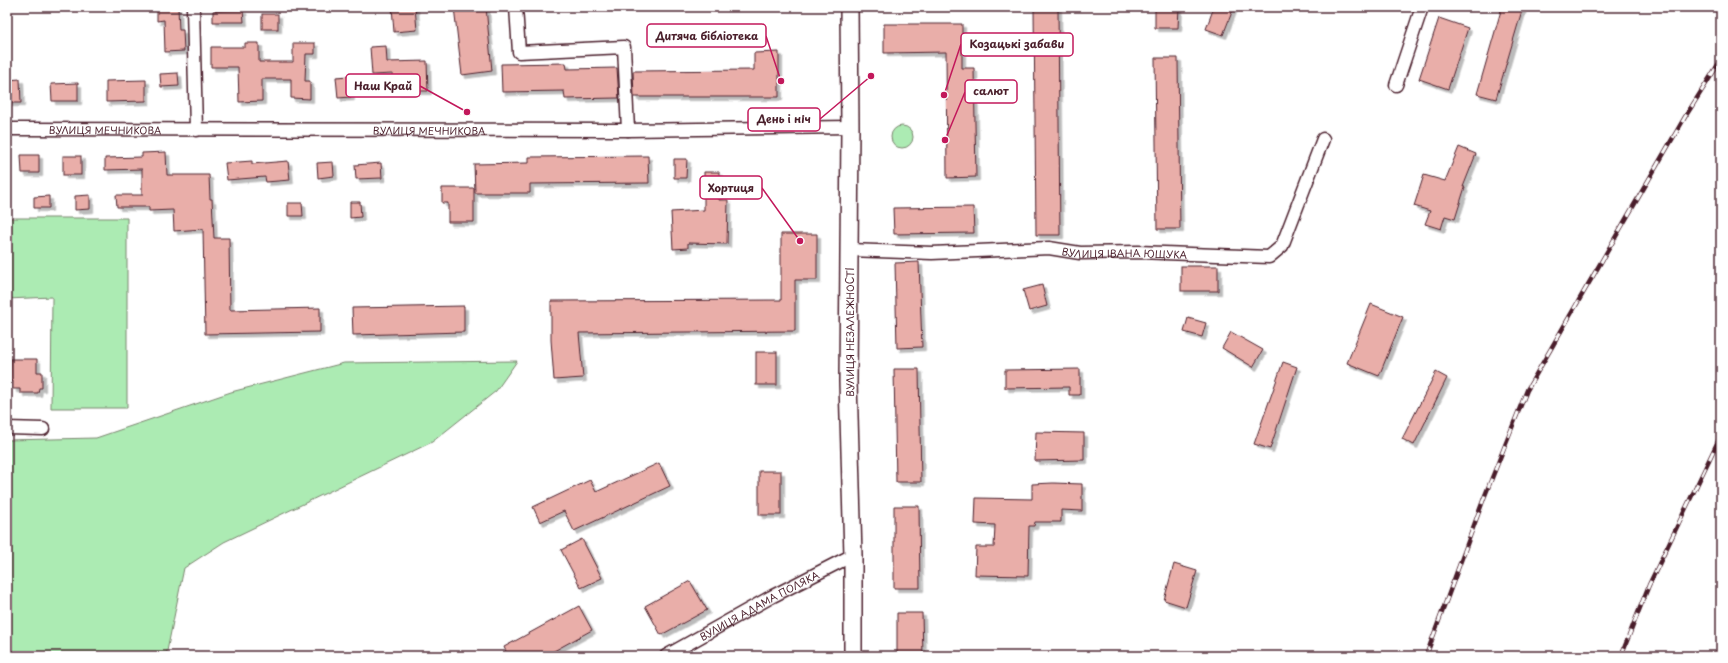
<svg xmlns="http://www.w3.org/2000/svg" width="1728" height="663" font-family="'Playpen Sans',sans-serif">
<defs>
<filter id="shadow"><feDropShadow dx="3.5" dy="3.5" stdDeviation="0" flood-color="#0004"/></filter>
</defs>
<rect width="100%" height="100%" fill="#fff"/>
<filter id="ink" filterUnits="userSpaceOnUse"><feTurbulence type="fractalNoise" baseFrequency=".025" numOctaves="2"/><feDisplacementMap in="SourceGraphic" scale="8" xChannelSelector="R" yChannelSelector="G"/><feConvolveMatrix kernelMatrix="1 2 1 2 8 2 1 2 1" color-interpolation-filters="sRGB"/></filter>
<g filter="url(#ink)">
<g fill="#acebb3" stroke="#7b856f">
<circle cx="902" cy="137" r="11"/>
<path d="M7,218H127V408H51L52,297L7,299Z"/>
<path d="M517,361L496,391L432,442L224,542L184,568L166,656H7V440L96,438L231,392L344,363Z"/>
</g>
<g fill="#e9aea9" stroke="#4a1f2b" filter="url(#shadow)">
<path d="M157,7H178L179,30H183L184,51L165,52L164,20L157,21Z"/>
<path d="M392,7H415L417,30L394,32Z"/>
<path d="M454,7H486L492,71L462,75Z"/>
<path d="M1034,7H1058L1060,235H1036Z"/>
<path d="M1155,7H1179L1178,28H1155Z"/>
<path d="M1214,7H1234L1223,35L1206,29Z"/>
<path d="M1502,7H1523L1496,99L1477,94Z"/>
<path d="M243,10L244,22H213V11Z"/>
<rect x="262" y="14" width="16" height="15"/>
<path d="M1439,18L1468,28L1448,89L1419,79Z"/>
<path d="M884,24H962V68H974L976,177L947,178L946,52L884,53Z"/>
<path d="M245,43H259V62H293V43H315V54H306L305,81H310V99L291,98V79H262V101L239,102L238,67H211V47H245Z"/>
<path d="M386,46L387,62L427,61L428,91H393V74L372,75L370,47Z"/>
<path d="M779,52V97H634L633,71L754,70V53Z"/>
<path d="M1155,58H1178L1180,229H1157Z"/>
<path d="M566,63L567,69L617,68L619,98L565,99L564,91L502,92L501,64Z"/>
<path d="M178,73L179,86L161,87L160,74Z"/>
<path d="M349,76L351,97L338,98L336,77Z"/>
<path d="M20,79L21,103H7V80Z"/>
<path d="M146,80V101L106,102V81Z"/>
<path d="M78,83V101H52L51,84Z"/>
<path d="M1459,147L1476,154L1463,187H1465L1455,219L1445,216L1441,229L1425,224L1430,211L1414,206L1424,175L1445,181Z"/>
<path d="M166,152L167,175H209L210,199H212L214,238H229L230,310L320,308V332L205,334L203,229L174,231L173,210L149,211V207H117L116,195H142V169L105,170V158L142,157V153Z"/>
<path d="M21,155H39V173H22Z"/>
<rect x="63" y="156" width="18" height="19"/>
<path d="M648,156L649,183L530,184V193H475L474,164L529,163V157Z"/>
<path d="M674,159H687L686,178H674Z"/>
<path d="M252,161V164L288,161L290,180L266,182L265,177L227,180L225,163Z"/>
<path d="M333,162L334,176L318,178L317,163Z"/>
<path d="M381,163L382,178L356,179L355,165Z"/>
<path d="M704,172H719V200H728L727,244L688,243V248L673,249L671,212L704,210Z"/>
<path d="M442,188H474V222H448V203H442Z"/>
<path d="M90,195V209L75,210V196Z"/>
<path d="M49,196V208H34V197Z"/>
<path d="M350,202H360L361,217L350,218Z"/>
<path d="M288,203H302L303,216H288Z"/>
<path d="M973,207L974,233L894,234L893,208Z"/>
<path d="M781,234H817V280H795V331L579,333L583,378L554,380L551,340V301L781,300Z"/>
<path d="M919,262L922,347L897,348L895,263Z"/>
<rect x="1181" y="266" width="37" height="25"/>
<path d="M1042,285L1047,306L1029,311L1023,290Z"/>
<path d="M1371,304L1403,317L1379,376L1347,363Z"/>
<path d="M464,306V332L353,335L352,308Z"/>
<path d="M1188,318L1206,323L1202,337L1184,332Z"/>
<path d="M1231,332L1263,350L1253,367L1222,348Z"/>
<rect x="756" y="352" width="21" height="33"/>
<path d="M11,359H37V372H42V388H39L38,393H20V389H13V381H10Z"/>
<path d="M1283,362L1297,367L1270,449L1254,444Z"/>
<path d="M894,369H919L921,482H896Z"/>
<path d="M1080,369V395H1069V387L1005,388V370Z"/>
<path d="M1436,372L1447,378L1414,445L1402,439Z"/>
<path d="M1036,432L1084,433V460L1035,461Z"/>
<path d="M659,463L670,486L574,531L564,511L540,522L533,507L590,480L596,492Z"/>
<rect x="759" y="471" width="22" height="44"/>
<path d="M1053,483L1082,484V511L1061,510V522H1035L1034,526H1029L1028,576L975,575L976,547H994L995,525L975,524L976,498L1032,499V484Z"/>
<path d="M894,506H919L920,588H894Z"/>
<path d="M582,539L602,578L581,588L561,550Z"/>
<path d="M1174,564L1197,571L1186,607L1164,600Z"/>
<path d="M690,581L707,610L661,635L645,606Z"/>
<path d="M579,606L592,630L545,656H508L504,647Z"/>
<path d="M897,613H922L923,656H897Z"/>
</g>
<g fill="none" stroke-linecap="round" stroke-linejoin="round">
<defs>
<g id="street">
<path d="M193,7L196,130"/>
<path d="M516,7L519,52L624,47L628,130"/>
<path d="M1396,85L1422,7"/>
<path id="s1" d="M7,129L628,130L850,127"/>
<path id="s2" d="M849,250L932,253L1049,248L1080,253L1138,252L1269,257L1282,246L1323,139"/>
<path d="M7,428L43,429"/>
<path id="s3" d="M666,656L771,597L853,555"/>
</g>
<path id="secondary" d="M849,7L850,127L848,382L853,555V656"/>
</defs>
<use href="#street" stroke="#4a1f2b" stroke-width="15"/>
<use href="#secondary" stroke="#4a1f2b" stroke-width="20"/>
<use href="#street" stroke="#fff" stroke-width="12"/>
<use href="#secondary" stroke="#fff" stroke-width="17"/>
<defs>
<g id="rail">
<path d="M1426,656L1484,498L1527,390L1685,117L1721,60"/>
<path d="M1621,656L1649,585L1721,435"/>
</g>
</defs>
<use href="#rail" stroke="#4a1f2b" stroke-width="4.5"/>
<use href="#rail" stroke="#fff" stroke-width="3" stroke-dasharray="9" stroke-linecap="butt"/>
</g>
</g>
<g text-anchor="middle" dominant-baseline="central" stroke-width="3.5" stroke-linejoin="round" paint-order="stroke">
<g font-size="10" fill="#4a1f2b" stroke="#fff">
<text stroke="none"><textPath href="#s1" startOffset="98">ВУЛИЦЯ МЕЧНИКОВА</textPath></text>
<text stroke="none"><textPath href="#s1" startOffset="422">ВУЛИЦЯ МЕЧНИКОВА</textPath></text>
<text stroke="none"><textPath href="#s2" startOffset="276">ВУЛИЦЯ ІВАНА ЮЩУКА</textPath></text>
<text transform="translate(849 332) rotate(-90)">ВУЛИЦЯ НЕЗАЛЕЖНОСТІ</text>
<text stroke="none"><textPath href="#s3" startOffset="106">ВУЛИЦЯ АДАМА ПОЛЯКА</textPath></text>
</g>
</g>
<path fill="none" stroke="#c2185b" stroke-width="1.5" d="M781 81L766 36M944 95L961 44M467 112L420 86M945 140L965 92M871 76L820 119M800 241L762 188"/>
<g fill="#c2185b" stroke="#fff" stroke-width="1.5">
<circle cx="781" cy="81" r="4"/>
<circle cx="944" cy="95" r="4"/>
<circle cx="467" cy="112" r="4"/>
<circle cx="945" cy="140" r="4"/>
<circle cx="871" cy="76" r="4"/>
<circle cx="800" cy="241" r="4"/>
</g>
<g fill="#fff" stroke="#c2185b" stroke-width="1.5">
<rect x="647" y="24" width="119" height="23" rx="4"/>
<rect x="961" y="33" width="112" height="23" rx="4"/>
<rect x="346" y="74" width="74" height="23" rx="4"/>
<rect x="965" y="80" width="52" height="23" rx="4"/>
<rect x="748" y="108" width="72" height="23" rx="4"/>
<rect x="700" y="176" width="62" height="23" rx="4"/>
</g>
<g font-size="11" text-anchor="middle" font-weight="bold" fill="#4a1f2b">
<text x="707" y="40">Дитяча бібліотека</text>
<text x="1017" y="48">Козацькі забави</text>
<text x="383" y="90">Наш Край</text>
<text x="991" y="95">салют</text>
<text x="784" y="123">День і ніч</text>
<text x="731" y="192">Хортиця</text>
</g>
<rect width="1728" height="663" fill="none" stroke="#fff" stroke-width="24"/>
<rect x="12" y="12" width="1704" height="639" fill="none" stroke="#4a1f2b" stroke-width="1.5" filter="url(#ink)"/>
</svg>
